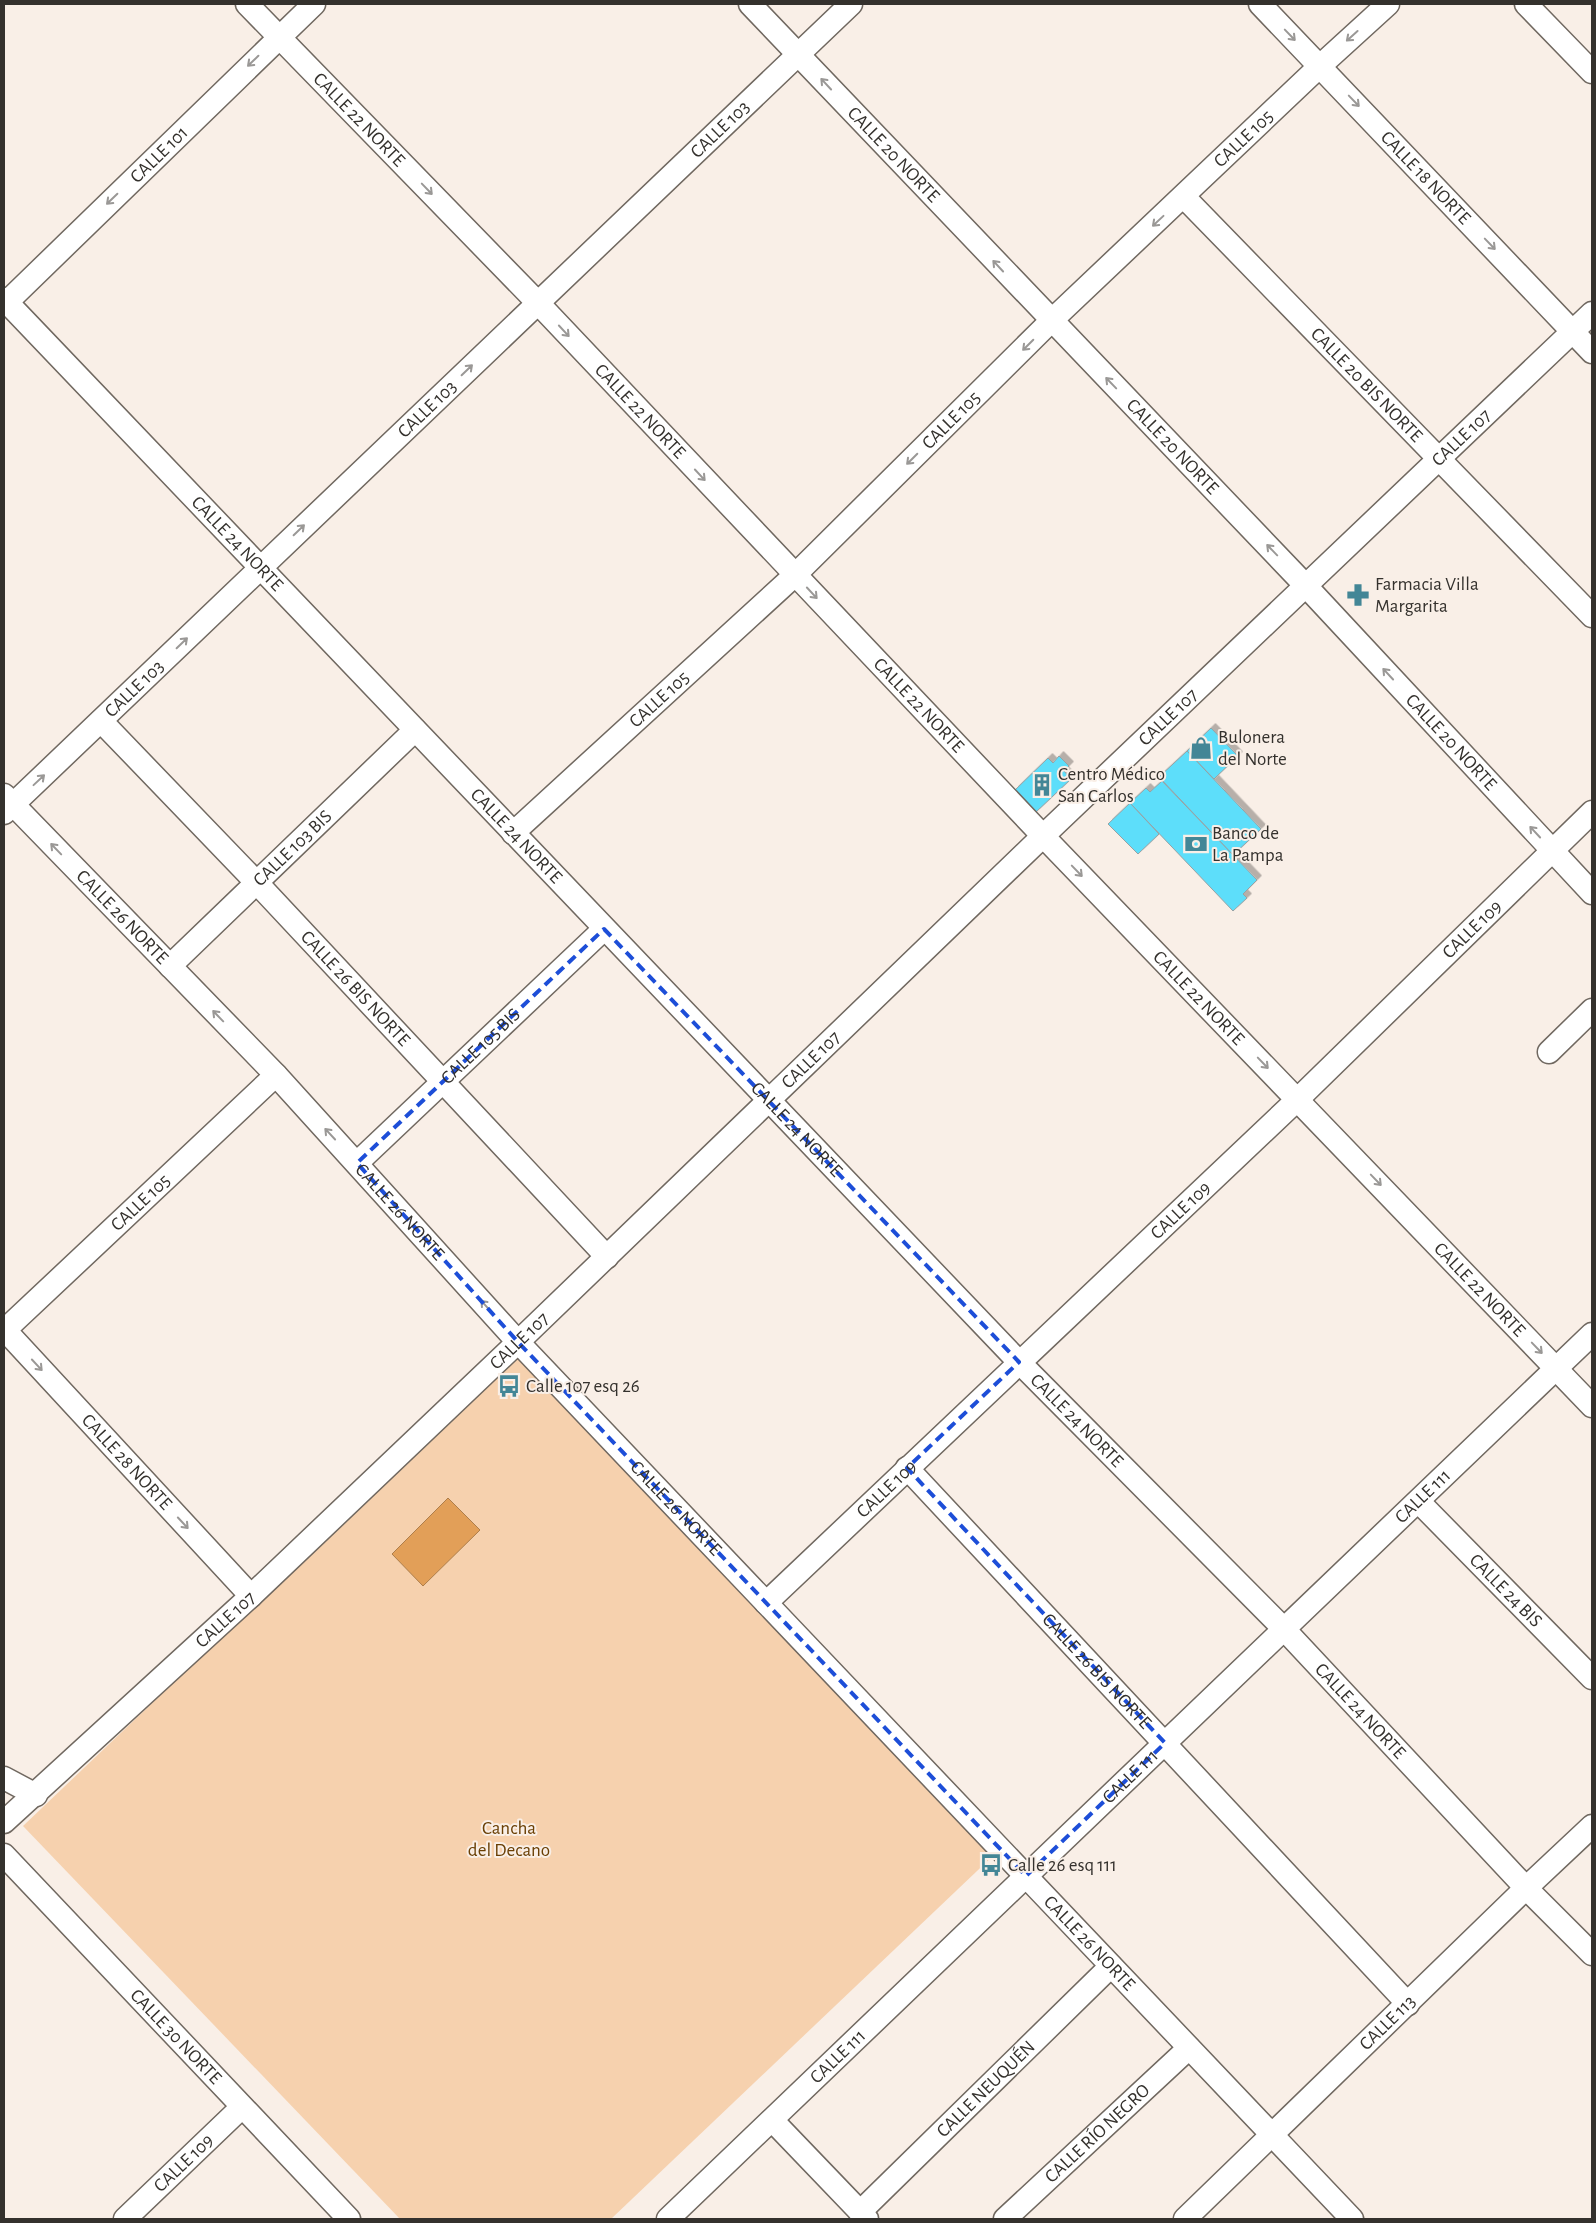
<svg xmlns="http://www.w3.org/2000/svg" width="1596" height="2223" font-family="'Alegreya Sans',sans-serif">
<defs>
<filter id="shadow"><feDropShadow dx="4.5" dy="-4.5" stdDeviation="0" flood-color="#0004"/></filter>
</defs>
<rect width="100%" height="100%" fill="#f9efe7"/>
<path fill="#f6d1ae" d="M519,1354L997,1852L611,2219H400L23,1826Z"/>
<path fill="#e29f58" stroke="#ae7e4b" d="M448,1498L480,1530L423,1586L392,1554Z"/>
<g fill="#5ddefa" stroke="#95a2a5" filter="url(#shadow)">
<path d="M1211,728L1238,756L1214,779L1187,751Z"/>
<path d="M1187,751L1261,829L1233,855L1159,777Z"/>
<path d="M1059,756L1069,766L1064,771L1071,779L1035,813L1014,791L1048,758L1053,763Z"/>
<path d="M1162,781L1257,880L1243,894L1247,898L1233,911L1130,803L1146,788L1150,792Z"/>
<path d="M1130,803L1159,834L1138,854L1108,824Z"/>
</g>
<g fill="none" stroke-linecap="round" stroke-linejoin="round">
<defs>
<g id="minor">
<path id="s1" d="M247,4L538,303L1043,836L1592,1406"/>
<path id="s2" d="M750,4L1306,586L1592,893"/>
<path id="s3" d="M1260,4L1592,352"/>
<path d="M1526,4L1592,72"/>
<path id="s4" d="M1184,197L1592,616"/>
<path id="s5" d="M4,299L1019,1362L1283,1628L1526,1888L1592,1954"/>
<path id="s6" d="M4,305L314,4"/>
<path id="s7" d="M101,721L257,883L607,1257"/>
<path id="s8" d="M4,795L276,1075L518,1342L1352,2219"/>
<path id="s9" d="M4,813L851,4"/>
<path id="s10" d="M513,833L795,575L1051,321L1320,66L1388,4"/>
<path id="s11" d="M170,966L415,730"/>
<path d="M1549,1052L1592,1010"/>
<path id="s12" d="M357,1163L604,929"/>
<path id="s13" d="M4,1329L251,1596"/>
<path id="s14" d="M5,1330L276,1075"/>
<path id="s15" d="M907,1468L1408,2004"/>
<path id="s16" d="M1419,1502L1592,1678"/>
<path id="s17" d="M766,1603L1298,1099L1592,812"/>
<path d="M4,1778L36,1795"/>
<path id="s18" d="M4,1822L251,1596L518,1342L1043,836L1592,313"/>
<path id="s19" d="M4,1855L349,2219"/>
<path d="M772,2120L867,2219"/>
<path id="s20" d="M860,2212L1111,1966"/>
<path id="s21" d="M125,2219L242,2107"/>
<path id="s22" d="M668,2219L1592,1334"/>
<path id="s23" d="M1005,2219L1189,2048"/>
<path id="s24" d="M1185,2219L1526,1888L1592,1826"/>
</g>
</defs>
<use href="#minor" stroke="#706860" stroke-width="25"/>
<use href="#minor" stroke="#fff" stroke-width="22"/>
</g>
<defs><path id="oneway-shaft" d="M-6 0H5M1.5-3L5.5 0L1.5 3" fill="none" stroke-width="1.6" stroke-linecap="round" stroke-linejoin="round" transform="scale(1.25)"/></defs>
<g stroke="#9a9896">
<use href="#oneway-shaft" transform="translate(1290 35) rotate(46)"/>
<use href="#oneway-shaft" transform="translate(1352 36) rotate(138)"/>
<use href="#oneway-shaft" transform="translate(253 61) rotate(136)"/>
<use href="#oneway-shaft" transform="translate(826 84) rotate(-133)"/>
<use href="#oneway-shaft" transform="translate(1354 101) rotate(46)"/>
<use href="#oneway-shaft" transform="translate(427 189) rotate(46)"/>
<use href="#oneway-shaft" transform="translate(112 199) rotate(136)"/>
<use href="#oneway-shaft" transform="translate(1158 221) rotate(137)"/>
<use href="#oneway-shaft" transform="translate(1490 244) rotate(46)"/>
<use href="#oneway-shaft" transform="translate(998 266) rotate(-133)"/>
<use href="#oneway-shaft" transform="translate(564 331) rotate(47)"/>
<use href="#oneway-shaft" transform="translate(1028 345) rotate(135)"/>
<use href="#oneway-shaft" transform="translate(467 370) rotate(-44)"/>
<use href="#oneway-shaft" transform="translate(1111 383) rotate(-134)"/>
<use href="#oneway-shaft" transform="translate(912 459) rotate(135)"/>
<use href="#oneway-shaft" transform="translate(700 475) rotate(47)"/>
<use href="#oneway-shaft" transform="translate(299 530) rotate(-44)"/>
<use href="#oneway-shaft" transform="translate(1272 550) rotate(-134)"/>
<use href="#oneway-shaft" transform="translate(812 593) rotate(47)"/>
<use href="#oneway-shaft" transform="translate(182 643) rotate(-44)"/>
<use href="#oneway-shaft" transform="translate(1388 674) rotate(-133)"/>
<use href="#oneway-shaft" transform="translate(39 780) rotate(-43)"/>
<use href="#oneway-shaft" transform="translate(1535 832) rotate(-133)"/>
<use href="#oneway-shaft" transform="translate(56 849) rotate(-134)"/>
<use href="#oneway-shaft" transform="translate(1077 871) rotate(46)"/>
<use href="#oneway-shaft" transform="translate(218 1016) rotate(-134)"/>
<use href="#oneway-shaft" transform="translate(1263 1063) rotate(46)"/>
<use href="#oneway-shaft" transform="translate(330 1134) rotate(-133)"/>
<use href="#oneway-shaft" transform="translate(1376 1180) rotate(46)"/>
<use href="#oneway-shaft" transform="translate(486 1306) rotate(-132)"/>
<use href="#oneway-shaft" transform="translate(1537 1348) rotate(46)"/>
<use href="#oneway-shaft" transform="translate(37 1365) rotate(47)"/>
<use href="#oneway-shaft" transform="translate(183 1523) rotate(47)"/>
</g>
<path fill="none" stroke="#1d4ed8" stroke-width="4" stroke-dasharray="10 6" stroke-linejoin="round" d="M604,929L1019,1362L907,1468L1165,1743L1026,1876L518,1342L357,1163Z"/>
<defs>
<symbol id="pharmacy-bare" viewBox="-9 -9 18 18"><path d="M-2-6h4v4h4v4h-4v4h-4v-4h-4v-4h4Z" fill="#438696" stroke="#f9efe7" stroke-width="2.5" paint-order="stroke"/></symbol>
<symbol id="shop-bare" viewBox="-9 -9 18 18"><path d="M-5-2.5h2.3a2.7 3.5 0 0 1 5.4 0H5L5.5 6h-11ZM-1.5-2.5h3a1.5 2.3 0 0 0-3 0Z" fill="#438696" stroke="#f9efe7" stroke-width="2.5" paint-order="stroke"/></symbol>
<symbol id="building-bare" viewBox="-9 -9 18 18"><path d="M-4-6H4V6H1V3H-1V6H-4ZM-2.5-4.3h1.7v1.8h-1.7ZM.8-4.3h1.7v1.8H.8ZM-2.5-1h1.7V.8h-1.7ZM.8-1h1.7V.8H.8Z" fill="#438696" stroke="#f9efe7" stroke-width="2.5" paint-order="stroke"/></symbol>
<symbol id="bank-bare" viewBox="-9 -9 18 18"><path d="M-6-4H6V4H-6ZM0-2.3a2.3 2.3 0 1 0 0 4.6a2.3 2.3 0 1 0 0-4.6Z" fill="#438696" stroke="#f9efe7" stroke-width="2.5" paint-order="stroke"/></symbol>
<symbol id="bus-bare" viewBox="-9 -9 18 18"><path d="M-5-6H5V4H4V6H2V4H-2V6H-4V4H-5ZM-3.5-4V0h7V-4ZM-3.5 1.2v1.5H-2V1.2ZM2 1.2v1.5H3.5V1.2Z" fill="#438696" stroke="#f9efe7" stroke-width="2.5" paint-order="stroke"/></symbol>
</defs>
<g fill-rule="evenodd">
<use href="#pharmacy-bare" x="1342" y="579" width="32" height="32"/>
<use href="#shop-bare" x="1185" y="732" width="32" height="32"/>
<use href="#building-bare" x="1026" y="769" width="32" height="32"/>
<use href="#bank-bare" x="1180" y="828" width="32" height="32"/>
<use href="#bus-bare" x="493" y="1370" width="32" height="32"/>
<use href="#bus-bare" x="975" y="1849" width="32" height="32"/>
</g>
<g text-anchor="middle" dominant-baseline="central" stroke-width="4" stroke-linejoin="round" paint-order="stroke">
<g font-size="19" fill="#34312d" stroke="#f9efe7">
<text stroke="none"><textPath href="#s1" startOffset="161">CALLE 22 NORTE</textPath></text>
<text stroke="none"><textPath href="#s9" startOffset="990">CALLE 103</textPath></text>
<text stroke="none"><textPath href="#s10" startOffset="1008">CALLE 105</textPath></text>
<text stroke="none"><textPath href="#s6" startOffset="216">CALLE 101</textPath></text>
<text stroke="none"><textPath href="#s2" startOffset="208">CALLE 20 NORTE</textPath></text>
<text stroke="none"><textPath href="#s3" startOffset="240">CALLE 18 NORTE</textPath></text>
<text stroke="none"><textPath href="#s4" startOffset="262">CALLE 20 BIS NORTE</textPath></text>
<text stroke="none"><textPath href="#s9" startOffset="585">CALLE 103</textPath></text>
<text stroke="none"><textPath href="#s1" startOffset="566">CALLE 22 NORTE</textPath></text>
<text stroke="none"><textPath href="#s10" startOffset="602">CALLE 105</textPath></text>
<text stroke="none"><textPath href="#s18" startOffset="2010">CALLE 107</textPath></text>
<text stroke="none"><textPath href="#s2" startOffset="612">CALLE 20 NORTE</textPath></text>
<text stroke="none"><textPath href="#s5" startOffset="338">CALLE 24 NORTE</textPath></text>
<text stroke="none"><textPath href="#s9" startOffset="180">CALLE 103</textPath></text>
<text stroke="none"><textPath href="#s10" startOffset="198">CALLE 105</textPath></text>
<text stroke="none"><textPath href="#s1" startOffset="971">CALLE 22 NORTE</textPath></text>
<text stroke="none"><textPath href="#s18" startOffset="1605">CALLE 107</textPath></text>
<text stroke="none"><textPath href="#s2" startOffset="1018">CALLE 20 NORTE</textPath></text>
<text stroke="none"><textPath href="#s5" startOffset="742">CALLE 24 NORTE</textPath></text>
<text stroke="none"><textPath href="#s11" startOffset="170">CALLE 103 BIS</textPath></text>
<text stroke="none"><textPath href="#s8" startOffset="170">CALLE 26 NORTE</textPath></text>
<text stroke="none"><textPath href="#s17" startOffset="976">CALLE 109</textPath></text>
<text stroke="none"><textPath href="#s7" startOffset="369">CALLE 26 BIS NORTE</textPath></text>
<text stroke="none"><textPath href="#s1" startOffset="1376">CALLE 22 NORTE</textPath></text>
<text stroke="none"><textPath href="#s12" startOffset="170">CALLE 105 BIS</textPath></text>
<text stroke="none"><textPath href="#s18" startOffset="1110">CALLE 107</textPath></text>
<text stroke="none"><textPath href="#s5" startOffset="1148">CALLE 24 NORTE</textPath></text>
<text stroke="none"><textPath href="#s14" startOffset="186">CALLE 105</textPath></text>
<text stroke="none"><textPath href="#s17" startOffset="571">CALLE 109</textPath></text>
<text stroke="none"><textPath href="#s8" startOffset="575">CALLE 26 NORTE</textPath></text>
<text stroke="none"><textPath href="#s1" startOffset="1781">CALLE 22 NORTE</textPath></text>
<text stroke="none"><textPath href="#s18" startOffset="705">CALLE 107</textPath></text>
<text stroke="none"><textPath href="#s5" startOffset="1552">CALLE 24 NORTE</textPath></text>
<text stroke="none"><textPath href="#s13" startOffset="181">CALLE 28 NORTE</textPath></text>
<text stroke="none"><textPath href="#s17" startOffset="166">CALLE 109</textPath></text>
<text stroke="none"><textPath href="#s22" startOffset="1045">CALLE 111</textPath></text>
<text stroke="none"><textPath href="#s8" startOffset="980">CALLE 26 NORTE</textPath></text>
<text stroke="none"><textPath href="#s16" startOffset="124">CALLE 24 BIS</textPath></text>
<text stroke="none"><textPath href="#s18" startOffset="300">CALLE 107</textPath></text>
<text stroke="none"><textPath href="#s15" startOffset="278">CALLE 26 BIS NORTE</textPath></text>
<text stroke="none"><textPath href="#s5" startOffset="1958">CALLE 24 NORTE</textPath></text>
<text stroke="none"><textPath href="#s22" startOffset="640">CALLE 111</textPath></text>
<text stroke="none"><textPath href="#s8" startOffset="1580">CALLE 26 NORTE</textPath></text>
<text stroke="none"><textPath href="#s24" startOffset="282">CALLE 113</textPath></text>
<text stroke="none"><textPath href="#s19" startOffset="250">CALLE 30 NORTE</textPath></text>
<text stroke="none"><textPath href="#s22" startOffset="235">CALLE 111</textPath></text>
<text stroke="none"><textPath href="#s20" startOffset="176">CALLE NEUQUÉN</textPath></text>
<text stroke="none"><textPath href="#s23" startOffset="126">CALLE RÍO NEGRO</textPath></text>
<text stroke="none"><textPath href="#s21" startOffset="81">CALLE 109</textPath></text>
</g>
<g font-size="19" fill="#34312d" stroke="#f9efe7" text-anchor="start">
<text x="1375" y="584">Farmacia Villa<tspan x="1375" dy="22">Margarita</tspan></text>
<text x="1218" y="737">Bulonera<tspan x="1218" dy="22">del Norte</tspan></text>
<text x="1058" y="774">Centro Médico<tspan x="1058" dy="22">San Carlos</tspan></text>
<text x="1212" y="833">Banco de<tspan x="1212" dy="22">La Pampa</tspan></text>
<text x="526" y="1386">Calle 107 esq 26</text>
<text x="1008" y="1865">Calle 26 esq 111</text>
</g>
<g font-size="19" fill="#6a3f04" stroke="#f9efe7">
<text x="509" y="1828">Cancha<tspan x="509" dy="22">del Decano</tspan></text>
</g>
</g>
<rect width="1596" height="2223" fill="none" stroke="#34312d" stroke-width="10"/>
</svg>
